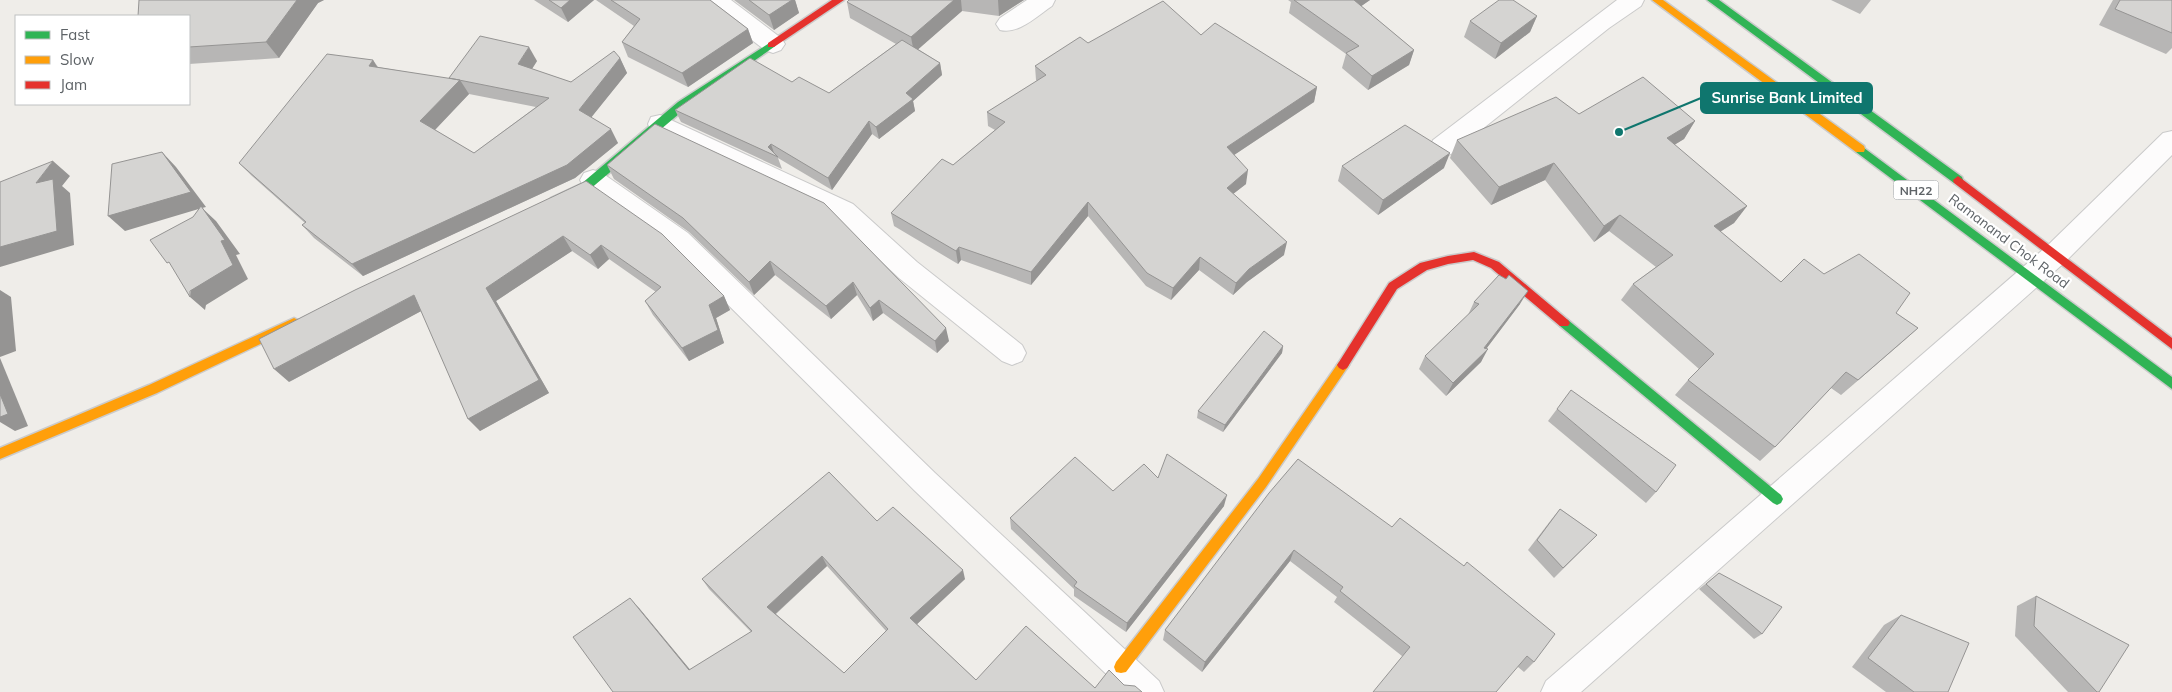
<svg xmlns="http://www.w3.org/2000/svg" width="2172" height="692" font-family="Mulish,sans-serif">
<rect width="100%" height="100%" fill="#efede9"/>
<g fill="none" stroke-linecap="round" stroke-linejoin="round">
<defs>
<g id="street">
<path d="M704,0H731L781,38L785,44L781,50L773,53L765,50L707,6Z"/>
<path d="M1027,0H1055L1052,6C1037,16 1018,35 1000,30L996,24L1000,18Z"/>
<path d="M1617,0H1644L1641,6L1609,28L1451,154L1442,157L1433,154L1430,147L1433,140Z"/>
<path d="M660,115L853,204L917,262L1022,345L1026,353L1022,361L1012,365L1002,361L899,278L835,218L651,131L648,124L651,117Z"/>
<path d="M2172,131V155L2064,263L1581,692H1541L1546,681L2046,247L2163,133Z"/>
<path d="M593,170L602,173L688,233L935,473L1159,681L1164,692H1125L915,491L670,247L584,187L580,180L584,173Z"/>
</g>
<g id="fast">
<path d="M1707,0H1719L1962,177L1963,180L1962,183H1954Z"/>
<path d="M771,42L776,45L774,47L686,108L589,190L559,204H551L550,201L551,198L581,184L678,102Z"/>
<path d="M1860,145L2172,377V389L1856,152L1855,149L1856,146Z"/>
<path d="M1564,318L1568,320L1781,495L1783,499L1781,503L1777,505L1773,503L1560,326L1558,323L1560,320Z"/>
</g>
<g id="slow">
<path d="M1652,0H1663L1864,146L1865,149L1864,152H1856Z"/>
<path d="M294,318L298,320L300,323L298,326L157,393L0,459V448L149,385Z"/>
<path d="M1343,360L1347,362L1349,365L1347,368L1266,487L1126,672L1121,673L1116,672L1114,667L1116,662L1258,479L1339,362Z"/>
</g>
<g id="jam">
<path d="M832,0H844L774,47H768V43Z"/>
<path d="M1958,176L2172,338V349L1954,183L1953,180Z"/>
<path d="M1474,252L1499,262L1568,320L1570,323L1568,326H1560L1491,268L1473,260L1448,264L1427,270L1397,289L1347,368L1343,370L1339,368L1337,365L1339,362L1389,283L1420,263L1448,256Z"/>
</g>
</defs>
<use href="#street" stroke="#cacaca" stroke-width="2"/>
<use href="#fast" stroke="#cbcbcb" stroke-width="3"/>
<use href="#slow" stroke="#cbcbcb" stroke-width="3"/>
<use href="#jam" stroke="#cbcbcb" stroke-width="3"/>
<use href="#street" fill="#fdfcfc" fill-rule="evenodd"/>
<use href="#fast" fill="#30b455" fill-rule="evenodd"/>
<use href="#slow" fill="#ff9f0a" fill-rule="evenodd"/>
<use href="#jam" fill="#e5322d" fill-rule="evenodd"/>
</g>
<g fill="#b7b6b5" fill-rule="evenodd">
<path d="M139,0H324L318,3L279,58L189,64V16Z"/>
<path d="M534,0H594L568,22Z"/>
<path d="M596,0H710L748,29L753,43L688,87L628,57L622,42L634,26Z"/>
<path d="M734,0H795L799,13L774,30Z"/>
<path d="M849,0H1024L999,16L962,11L918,49L940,63L942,75L913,101L915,111L879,139L872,134L832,190L778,158L782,169L681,122L675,110L792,82L829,93L896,44L850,18L847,2Z"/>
<path d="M1288,0H1370L1361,6L1414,50L1409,65L1368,90L1342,68L1346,54L1289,13L1291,2Z"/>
<path d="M1831,0H1871L1860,14Z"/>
<path d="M2113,0H2172V48L2166,54L2099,25Z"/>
<path d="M1537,16L1530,32L1495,59L1464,37L1470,21Z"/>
<path d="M1201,35L1317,87L1314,102L1234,155L1246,184L1233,194L1284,255L1247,282L1233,295L1199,270L1171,300L1146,286L1088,216L1031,285L961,260L958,264L894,226L891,213L953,165L995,130L988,126L987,112L1037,81L1036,80L1035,66L1088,43Z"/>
<path d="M620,58L627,73L591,117L618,143L575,178L363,276L314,238L302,225L305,223L252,176L239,163L373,60L378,67L449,79L537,61L532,69L571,82ZM469,94L536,107L474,153L435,130Z"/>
<path d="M1579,114L1695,121L1684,139L1674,145L1747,206L1734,223L1720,232L1781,282L1824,274L1896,313L1918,328L1841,395L1831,388L1775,447L1760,461L1675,395L1688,380L1699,369L1621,300L1633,284L1656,267L1609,231L1594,242L1545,180L1491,205L1450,158L1457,140Z"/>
<path d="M655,124L949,341L937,353L883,313L873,321L857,295L831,319L775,275L754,295L689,232L614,179L607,165Z"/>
<path d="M1342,166L1444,168L1378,215L1338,181Z"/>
<path d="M586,181L724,296L730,310L716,318L724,343L689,361L653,315L645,301L656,292L609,259L598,269L572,251L496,301L549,393L480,431L421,311L289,382Z"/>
<path d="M1474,302L1520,304L1486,349L1481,362L1446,396L1419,369L1425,356L1468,315Z"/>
<path d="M1283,346L1282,353L1223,432L1197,418L1198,411Z"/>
<path d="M1557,409L1656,492L1646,503L1548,421Z"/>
<path d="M1298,459L1534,662L1524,672L1518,667L1402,656L1334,602L1337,597L1290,561L1202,672L1163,640L1165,630Z"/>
<path d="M1158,478L1224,506L1126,632L1074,596V589L1011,529L1010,518L1113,491Z"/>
<path d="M1560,509L1597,535L1554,578L1528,550L1551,520Z"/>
<path d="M877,521L965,579L917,624L976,680L1095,688L1124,685L1142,692H613L639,608L690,670L751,632L709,589L702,579ZM827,566L886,631L844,673L776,614Z"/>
<path d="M1719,573L1762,634L1754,639L1699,589Z"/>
<path d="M2036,596L2099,692H2068L2015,636L2017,606Z"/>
<path d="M1901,615L1948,692H1886L1852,667L1884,625Z"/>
</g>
<g fill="#959493">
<path d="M297,0H324L318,3L279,58L266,42Z"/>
<path d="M570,0H594L568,22L561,8Z"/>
<path d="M792,0H795L799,13L774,30L769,15Z"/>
<path d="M954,0H961L962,11L914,53L911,37Z"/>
<path d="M998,0H1024L999,16Z"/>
<path d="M1353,0H1370L1350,14Z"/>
<path d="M1537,16L1530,32L1495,59L1501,43Z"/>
<path d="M748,29L753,43L688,87L682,73Z"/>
<path d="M529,47L537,61L526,78L518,64Z"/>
<path d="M1414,50L1409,65L1368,90L1372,76Z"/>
<path d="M620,58L627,73L586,124L579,110Z"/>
<path d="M373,60L382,75L369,66Z"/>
<path d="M940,63L942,75L913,101L915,111L879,139L876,127L906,93Z"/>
<path d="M460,80L469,94L430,135L420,121Z"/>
<path d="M1317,87L1314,102L1225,161L1227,147Z"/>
<path d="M869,121L872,134L832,190L828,178Z"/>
<path d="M1695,121L1684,139L1656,156L1667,138Z"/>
<path d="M611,129L618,143L575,178L363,276L352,264Z"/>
<path d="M771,144L775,156L768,147Z"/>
<path d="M162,152L176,167L206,207L202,208L216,221L240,254L236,255L248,279L206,305L205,310L190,297L202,208L125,231L108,216Z"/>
<path d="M1450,153L1444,168L1378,215L1383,200Z"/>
<path d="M53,161L70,176L62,186L70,193L74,245L0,267V247L36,183Z"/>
<path d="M1554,163L1545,180L1491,205L1499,187Z"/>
<path d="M1248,170L1246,184L1224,201L1227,188Z"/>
<path d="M1088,202V216L1031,285V272Z"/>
<path d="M1747,206L1734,223L1702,243L1714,226Z"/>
<path d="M1620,215L1609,231L1594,242L1604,226Z"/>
<path d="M563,236L572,251L496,301L549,393L480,431L468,419L486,288Z"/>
<path d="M1287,242L1284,255L1247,282L1233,295L1236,283L1249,269Z"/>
<path d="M601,245L609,259L598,269L590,255Z"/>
<path d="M959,247L961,260L958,264L956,251Z"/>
<path d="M1200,257L1199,270L1171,300L1173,288Z"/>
<path d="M770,261L775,275L754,295L749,282Z"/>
<path d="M853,282L857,295L831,319L826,306Z"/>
<path d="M0,290L11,297L16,351L0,357Z"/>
<path d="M1528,291L1520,304L1480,357L1488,349L1481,362L1446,396L1453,383L1484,348Z"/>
<path d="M414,295L425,309L289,382L274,369Z"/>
<path d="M724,296L730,310L716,318L724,343L689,361L682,348L709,305Z"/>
<path d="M879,300L883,313L873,321L870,308Z"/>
<path d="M946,328L949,341L937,353L935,341Z"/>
<path d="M1918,328L1900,344L1841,395L1858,380Z"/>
<path d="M1283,346L1282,353L1223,432L1225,425Z"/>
<path d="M0,358L28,426L15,431L0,422Z"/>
<path d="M1227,495L1224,506L1126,632L1127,623Z"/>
<path d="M1294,550L1290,561L1202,672L1205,662Z"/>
<path d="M822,556L827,566L773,616L767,607Z"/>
<path d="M963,570L965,579L914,627L910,618Z"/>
<path d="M630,598L639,608L697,678L689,670Z"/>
</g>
<g fill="#d5d4d2" stroke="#959493" fill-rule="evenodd">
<path d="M139,0H297L266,42L189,47V16H138Z"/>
<path d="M549,0H570L561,8Z"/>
<path d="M611,0H710L748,29L682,73L622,42L640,19Z"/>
<path d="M749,0H792L769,15Z"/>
<path d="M849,0H954L911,37L847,2Z"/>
<path d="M1294,0H1354L1414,50L1372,76L1346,53L1359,46Z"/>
<path d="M1499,0H1513L1537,16L1501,43L1470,21Z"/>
<path d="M2120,0H2172V33L2115,9Z"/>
<path d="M1163,1L1201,35L1215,23L1317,87L1227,147L1248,170L1227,188L1287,242L1249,269L1236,283L1200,257L1173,288L1147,273L1088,202L1031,272L959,247L956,251L891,213L942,159L953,165L1005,122L987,112L1046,75L1035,66L1080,37L1088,43Z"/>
<path d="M480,36L529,47L518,64L571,82L614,51L620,58L579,110L611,129L567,165L352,264L302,225L306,222L239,163L327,54L373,60L369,66L460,80L420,121L474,153L549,98L449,78Z"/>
<path d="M902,40L940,63L906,93L913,99L876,127L869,121L828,178L771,144L768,147L778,157L675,110L750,58L792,82L799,77L829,93Z"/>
<path d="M1643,77L1695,121L1667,138L1747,206L1714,226L1781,282L1804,259L1824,274L1859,254L1910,293L1896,313L1918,328L1858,380L1846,372L1775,447L1688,380L1714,354L1633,284L1673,255L1620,215L1604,226L1554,163L1499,187L1457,140L1556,97L1579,114Z"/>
<path d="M655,124L824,203L946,328L935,341L879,300L870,308L853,282L826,306L770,261L749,282L683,218L607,165Z"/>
<path d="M1405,125L1450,153L1383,200L1342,166Z"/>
<path d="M162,152L191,192L108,216L112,164Z"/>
<path d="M53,161L36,183L53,179L57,231L0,247V182Z"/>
<path d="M586,181L662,234L724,296L709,305L718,330L682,348L645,301L661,287L601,245L590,255L563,236L486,288L539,380L468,419L414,295L274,369L259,339L355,290Z"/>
<path d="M201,206L225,240L221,241L233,265L190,291V297L169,262L167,263L150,240L193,217Z"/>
<path d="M1499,275L1506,279L1509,275L1528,291L1484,348L1488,349L1453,383L1425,356L1479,304L1474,302Z"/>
<path d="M1264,331L1283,346L1225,425L1198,411Z"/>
<path d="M1571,390L1676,465L1656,492L1557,409Z"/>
<path d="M0,394L8,414L0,417Z"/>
<path d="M1167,454L1227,495L1127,623L1074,586L1077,582L1010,518L1075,457L1113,491L1144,464L1158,478Z"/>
<path d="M1298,459L1392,527L1400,518L1464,566L1467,562L1555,634L1534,662L1527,656L1496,692H1373L1410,647L1340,591L1343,587L1294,550L1205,662L1165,630L1269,493Z"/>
<path d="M829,472L877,521L893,507L963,570L910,618L976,680L1026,626L1095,688L1109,670L1124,685L1135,686L1142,692H613L573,637L630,598L689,670L752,631L702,579ZM822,556L888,629L844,673L767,607Z"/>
<path d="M1560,509L1597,535L1563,568L1537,540Z"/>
<path d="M1719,573L1782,607L1762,634L1706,584Z"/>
<path d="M2036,596L2129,645L2099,692H2097L2034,626Z"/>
<path d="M1901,615L1969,643L1948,692H1914L1868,658Z"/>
</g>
<g text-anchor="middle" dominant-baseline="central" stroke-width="4.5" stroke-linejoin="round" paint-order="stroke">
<rect fill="#fff" stroke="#8e9295" stroke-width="1" x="1893.5" y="180.5" width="45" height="19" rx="4"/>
<g font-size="12" font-weight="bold" fill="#5e6367">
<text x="1916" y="190">NH22</text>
</g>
<g font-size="14" fill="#5e6367" stroke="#fff">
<text transform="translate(2009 241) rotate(37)">Ramanand Chok Road</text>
</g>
</g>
<path fill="none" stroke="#0f766e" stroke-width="2" d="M1619 132L1701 98"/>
<circle fill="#0f766e" stroke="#fff" stroke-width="2" cx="1619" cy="132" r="5"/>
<rect fill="#0f766e" stroke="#0f766e" stroke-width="2" x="1701" y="83" width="171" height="30" rx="5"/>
<g font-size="15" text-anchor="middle" font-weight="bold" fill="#fff">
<text x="1787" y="103">Sunrise Bank Limited</text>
</g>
<rect x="15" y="15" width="175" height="90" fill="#ffffff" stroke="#bfc1c2"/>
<rect x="25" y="31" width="25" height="8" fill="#30b455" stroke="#bfc1c2"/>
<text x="60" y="40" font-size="15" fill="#5e6367">Fast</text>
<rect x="25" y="56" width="25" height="8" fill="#ff9f0a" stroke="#bfc1c2"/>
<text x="60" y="65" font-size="15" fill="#5e6367">Slow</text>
<rect x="25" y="81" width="25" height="8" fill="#e5322d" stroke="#bfc1c2"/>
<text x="60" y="90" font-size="15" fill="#5e6367">Jam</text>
</svg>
